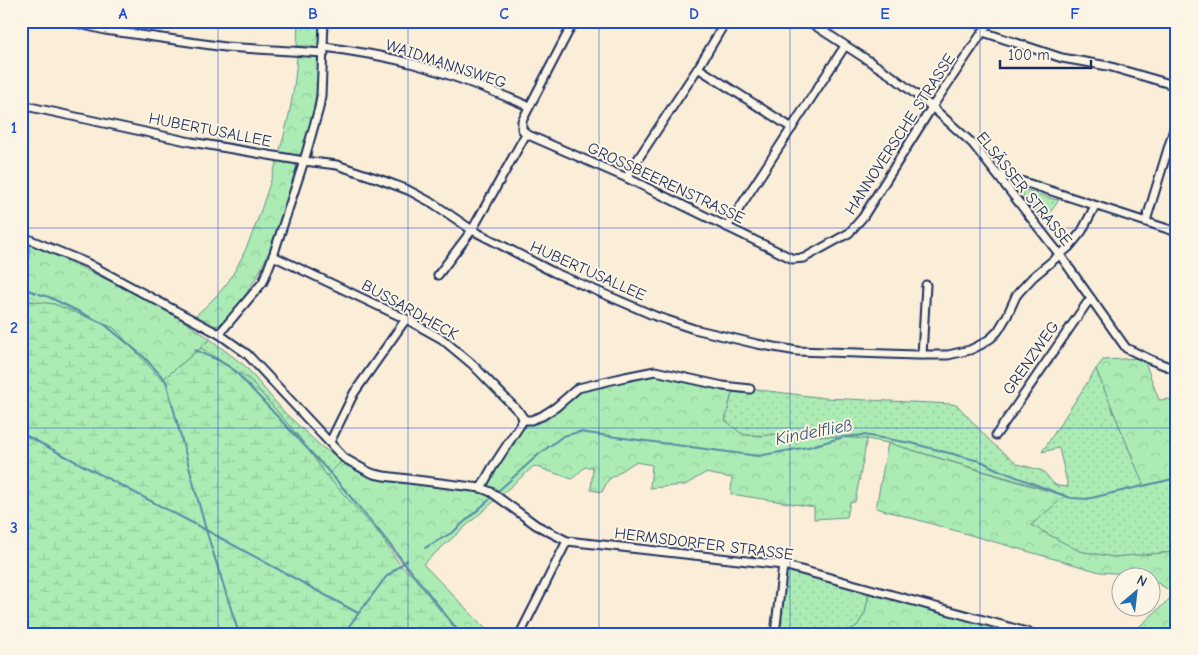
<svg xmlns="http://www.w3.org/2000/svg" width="1198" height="655" font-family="'Comic Neue',sans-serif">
<defs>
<pattern id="grass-dots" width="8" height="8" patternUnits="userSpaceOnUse" patternTransform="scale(1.25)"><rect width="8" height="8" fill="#acecb4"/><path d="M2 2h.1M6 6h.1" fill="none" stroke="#93cb9d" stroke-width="1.8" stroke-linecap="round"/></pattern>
<pattern id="forest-crowns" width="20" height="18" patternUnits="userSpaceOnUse" patternTransform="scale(1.25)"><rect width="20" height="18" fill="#acecb4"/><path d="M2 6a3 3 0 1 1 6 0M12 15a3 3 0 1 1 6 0" fill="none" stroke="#93cb9d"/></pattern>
<pattern id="wetland-marsh" width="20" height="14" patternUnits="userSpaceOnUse" patternTransform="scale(1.25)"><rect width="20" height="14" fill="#acecb4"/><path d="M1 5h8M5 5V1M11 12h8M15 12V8" fill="none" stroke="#93cb9d"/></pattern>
</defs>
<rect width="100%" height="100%" fill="#fbeed8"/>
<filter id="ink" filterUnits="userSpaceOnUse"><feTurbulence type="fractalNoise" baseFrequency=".02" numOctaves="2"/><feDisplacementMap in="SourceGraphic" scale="10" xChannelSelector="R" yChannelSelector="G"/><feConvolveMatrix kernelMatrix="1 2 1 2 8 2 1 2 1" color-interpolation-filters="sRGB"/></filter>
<g filter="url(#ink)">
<g fill="url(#grass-dots)" stroke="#648e89">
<path d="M1017,187L1053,199L1059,200L1044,221Z"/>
<path d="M210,339L245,366L285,413L323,448L343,460L327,476L299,437L250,380L201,348Z"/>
<path d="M1096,369L1144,486L1177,478V552L1113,557L1079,551L1031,525L1065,495L888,443L867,439L820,436L743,435L725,421L733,389H752L825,398L952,404L958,406L991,442L1018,464L1043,471L1054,484L1058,486L1068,487L1059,448L1042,452Z"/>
<path d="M783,565L870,589L865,613L857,626L842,634H775Z"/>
</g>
<g fill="url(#forest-crowns)" stroke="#648e89">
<path d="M298,21H321L320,41L315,46H297Z"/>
<path d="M315,55L319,60C318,91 312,121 304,151L298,155L279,153C289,120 295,89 297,56Z"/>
<path d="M277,161L295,164L298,169C280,225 264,284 219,325L212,326L196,315C208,305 219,294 228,282C251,247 264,201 277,161Z"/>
<path d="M30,243C91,273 155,299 210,339L201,348L162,380L114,328L54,304L21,300V283L27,284Z"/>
<path d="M1141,358L1144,359L1159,400L1171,399L1177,401V478L1144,486L1096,369L1103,360Z"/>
<path d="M656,374L733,389L725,420L743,435L762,436L816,429L820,436L867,439L855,502H850L847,517L814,519V507L731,494L732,478L705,473L685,485L650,488L652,465L635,462L608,480L602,492L591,490L593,467H585L572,479L534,466L423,564L483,626L493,634H459L377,531L327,476L343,460L376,479L485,493L494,471L525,423L541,419L553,414L583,390Z"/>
<path d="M888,443L1065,496L1031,525L1079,551L1113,557L1177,552V634H1131L1175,594L1145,575L1100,572L876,508Z"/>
<path d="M870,589L1034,634H842L857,626L865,613Z"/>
</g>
<path fill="url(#wetland-marsh)" stroke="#648e89" d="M21,300L54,304L114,328L162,380L201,348L250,380L299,437L327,476L377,531L401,566L413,576L459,634H21Z"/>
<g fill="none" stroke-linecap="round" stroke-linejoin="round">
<g stroke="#548ba7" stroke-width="2">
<path d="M21,287L36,293"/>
<path d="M39,294L49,297L104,324L144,357L166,381L206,530L239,634"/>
<path d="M21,342L24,297L26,288"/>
<path d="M195,350L218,360L234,370L332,475L380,532L461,634"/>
<path d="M25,435L206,530L358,613"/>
<path d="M497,492L538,455L563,436L579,432L758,456L808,447L844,437L864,435L911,443L983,462L996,469L1065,496L1071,498L1087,499L1177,478"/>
<path d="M428,546L425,548L453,532L489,500"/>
<path d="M343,634L386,577L407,560"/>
</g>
<defs>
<g id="street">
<path d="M67,21L105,30L225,47L324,53"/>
<path d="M808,21L892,76L932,107L973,144L1060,255L1126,348L1151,360L1177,370"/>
<path d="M983,32L1062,58L1108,66L1177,86"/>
<path d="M324,47C354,51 384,56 414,64C453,75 491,90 528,106"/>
<path d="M698,68L792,128"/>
<path d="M21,105L191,142L304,161L337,165L379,179L408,190L434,204L472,230L553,272L655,316L694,329L757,344L797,351L916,355H948L970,350L982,344L991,338L998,331L1007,316L1016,296L1020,291L1033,277L1069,247L1082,231L1095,206"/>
<path d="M526,134L627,178L793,259L804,258L849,233L863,217L932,107L990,21"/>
<path d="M996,173L1177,232"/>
<path d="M627,178L630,171L698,68L726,21"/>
<path d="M1146,221L1177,119"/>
<path d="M727,227L845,46"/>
<path d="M21,236L87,263L219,334L247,354L344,458L367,471L374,474L384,476L481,488L491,492L536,525L567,541L783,565L1034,634"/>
<path d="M273,256L406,319L442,339L472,364L520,413L523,418L522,422L492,468L481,488"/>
<path d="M438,275L472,230L526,134L522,129V121L574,21"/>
<path d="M219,334L263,282L273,256L304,161L319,108L321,96L324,21"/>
<path d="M922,355L926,285"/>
<path d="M523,418L526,420H531L542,416L556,407L578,388L625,377L655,371L723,386L750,389"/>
<path d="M996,435L1087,303L1092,300"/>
<path d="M330,442L354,393L406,319"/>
<path d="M520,634L567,541"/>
<path d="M775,634L783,565"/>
</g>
</defs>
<use href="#street" stroke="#1b2f5e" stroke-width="11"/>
<use href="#street" stroke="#fcf5e5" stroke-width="7"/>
</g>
</g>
<path fill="none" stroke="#1d4ed8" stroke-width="1" stroke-opacity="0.55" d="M218,21V634M408,21V634M599,21V634M790,21V634M980,21V634M21,228H1177M21,428H1177"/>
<g text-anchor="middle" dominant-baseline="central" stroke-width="4" stroke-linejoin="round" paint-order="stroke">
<g font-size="16" fill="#1b2f5e" stroke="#fcf5e5">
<text transform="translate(446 64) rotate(18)">WAIDMANNSWEG</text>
<text transform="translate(210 130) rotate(11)">HUBERTUSALLEE</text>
<text transform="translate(900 134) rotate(-57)">HANNOVERSCHE STRASSE</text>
<text transform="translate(666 183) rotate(25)">GROSSBEERENSTRASSE</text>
<text transform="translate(1024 189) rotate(51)">ELSÄSSER STRASSE</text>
<text transform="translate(588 271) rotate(24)">HUBERTUSALLEE</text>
<text transform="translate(410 310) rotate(29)">BUSSARDHECK</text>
<text transform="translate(1031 358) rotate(-55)">GRENZWEG</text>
<text transform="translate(704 544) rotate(7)">HERMSDORFER STRASSE</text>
</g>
<g font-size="18" font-style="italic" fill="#33557c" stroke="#fcf5e5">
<text transform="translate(814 432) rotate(-11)">Kindelfließ</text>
</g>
</g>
<rect width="1198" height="655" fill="none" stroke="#fcf5e5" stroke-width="55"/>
<g transform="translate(1136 592) rotate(28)"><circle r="24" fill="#fcf5e5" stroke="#a2a6af"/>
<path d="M0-4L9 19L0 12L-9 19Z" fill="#1f6fb2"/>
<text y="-8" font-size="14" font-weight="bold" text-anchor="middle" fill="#1b2f5e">N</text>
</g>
<path d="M1000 60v8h91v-8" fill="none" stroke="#1b2f5e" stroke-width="2.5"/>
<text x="1008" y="60" font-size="15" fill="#1b2f5e" stroke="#fcf5e5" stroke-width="4" paint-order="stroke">100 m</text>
<rect x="28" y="28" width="1142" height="600" fill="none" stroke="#1d4ed8" stroke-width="2"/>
<g font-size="16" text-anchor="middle" font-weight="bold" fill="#1d4ed8">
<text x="123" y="19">A</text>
<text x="313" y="19">B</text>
<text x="504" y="19">C</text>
<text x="694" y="19">D</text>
<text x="885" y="19">E</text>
<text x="1075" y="19">F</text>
<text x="14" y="133">1</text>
<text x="14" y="333">2</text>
<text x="14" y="533">3</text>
</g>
</svg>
